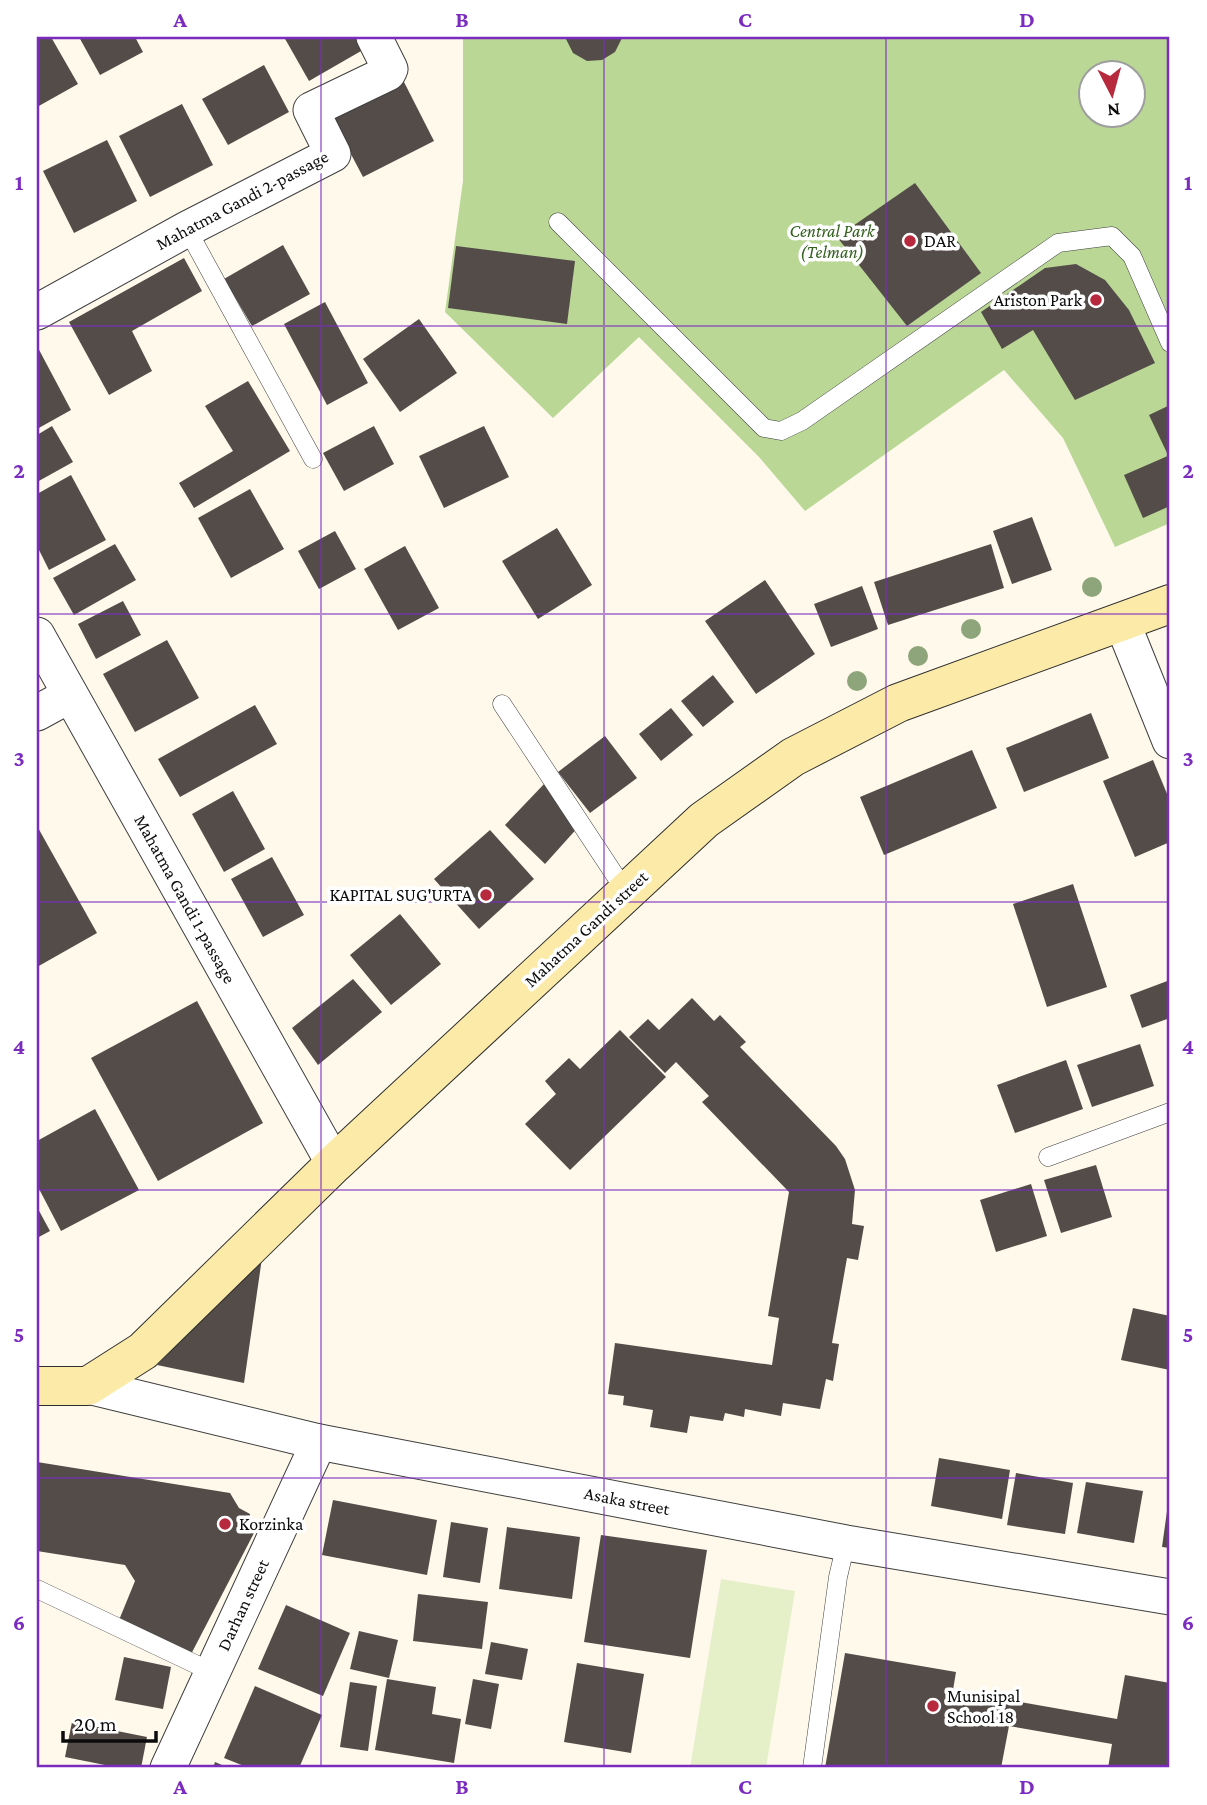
<svg xmlns="http://www.w3.org/2000/svg" width="1207" height="1805" font-family="'Crimson Pro',serif">
<rect width="100%" height="100%" fill="#fef9eb"/>
<path fill="#bad796" fill-rule="evenodd" d="M463,37H1170V523L1115,547L1063,438L1004,370L805,511L759,457L639,337L553,418L445,312L463,181ZM1092,74H1134V116H1092Z"/>
<path fill="#e5efc8" d="M721,1579L795,1591L766,1768H690Z"/>
<g fill="#544c49">
<path d="M37,37H51L78,84L37,107Z"/>
<path d="M79,37H135L143,52L100,75Z"/>
<path d="M284,37H362L368,47L309,81Z"/>
<path d="M565,37H622V38L615,52L602,60L587,61L573,53Z"/>
<path d="M264,65L289,112L228,145L202,99Z"/>
<path d="M404,82L434,141L363,177L332,118Z"/>
<path d="M182,104L213,165L150,197L119,136Z"/>
<path d="M107,140L137,201L74,233L43,171Z"/>
<path d="M915,183L981,273L907,326L837,237Z"/>
<path d="M283,245L310,294L252,326L224,279Z"/>
<path d="M456,246L575,261L567,324L448,308Z"/>
<path d="M184,258L202,291L132,331L152,371L109,395L69,322Z"/>
<path d="M1076,264L1105,280L1129,310L1155,363L1075,400L1033,330L1002,349L981,312L1045,268Z"/>
<path d="M325,302L368,383L327,405L284,324Z"/>
<path d="M419,319L457,373L400,412L363,359Z"/>
<path d="M37,346L71,410L37,429Z"/>
<path d="M248,381L290,451L194,508L179,483L233,451L205,406Z"/>
<path d="M1170,405V451L1167,453L1149,415Z"/>
<path d="M52,426L73,462L37,482V435Z"/>
<path d="M374,426L394,464L344,491L323,453Z"/>
<path d="M484,426L509,477L444,508L419,456Z"/>
<path d="M1170,455V506L1143,518L1124,475Z"/>
<path d="M71,475L106,540L49,570L37,546V494Z"/>
<path d="M250,489L284,549L231,578L198,518Z"/>
<path d="M1032,517L1052,570L1012,584L993,531Z"/>
<path d="M557,528L592,585L538,619L502,561Z"/>
<path d="M335,531L356,569L319,589L298,551Z"/>
<path d="M115,544L136,580L74,615L53,578Z"/>
<path d="M991,544L1004,588L888,625L874,582Z"/>
<path d="M405,546L439,608L398,630L364,569Z"/>
<path d="M765,580L815,654L756,694L705,621Z"/>
<path d="M862,586L878,629L831,647L814,604Z"/>
<path d="M123,601L141,635L96,659L78,624Z"/>
<path d="M167,640L199,698L135,732L103,674Z"/>
<path d="M713,675L734,702L703,727L681,701Z"/>
<path d="M255,705L277,744L180,797L158,759Z"/>
<path d="M671,708L693,735L661,761L639,734Z"/>
<path d="M1091,713L1109,758L1024,792L1006,748Z"/>
<path d="M605,736L637,778L590,813L558,772Z"/>
<path d="M972,750L997,808L884,855L860,797Z"/>
<path d="M1153,760L1170,801V842L1135,857L1103,781Z"/>
<path d="M545,783L581,824L545,864L505,825Z"/>
<path d="M233,791L265,849L224,872L192,814Z"/>
<path d="M37,826L97,933L37,967Z"/>
<path d="M490,830L534,879L479,929L434,879Z"/>
<path d="M272,857L304,915L263,937L231,879Z"/>
<path d="M1073,884L1107,987L1047,1007L1013,904Z"/>
<path d="M400,914L441,964L391,1005L350,955Z"/>
<path d="M353,979L382,1012L318,1065L292,1028Z"/>
<path d="M1170,980V1018L1142,1028L1130,995Z"/>
<path d="M692,998L714,1021L720,1015L746,1042L740,1047L836,1146L845,1159L855,1190L852,1224L864,1226L858,1260L847,1258L832,1343L839,1344L833,1381L826,1379L820,1409L783,1403L781,1416L745,1409L744,1417L725,1413L723,1421L690,1416L687,1433L650,1427L653,1410L623,1405L624,1396L608,1394L615,1343L772,1365L779,1318L768,1316L789,1192L702,1102L709,1096L676,1062L665,1073L629,1037L648,1019L659,1030Z"/>
<path d="M197,1001L263,1123L158,1181L91,1058Z"/>
<path d="M620,1030L666,1077L570,1170L525,1124L556,1094L545,1081L569,1058L580,1069Z"/>
<path d="M1140,1044L1154,1086L1092,1107L1077,1065Z"/>
<path d="M1066,1060L1083,1109L1015,1133L997,1085Z"/>
<path d="M95,1109L139,1190L61,1231L37,1185V1141Z"/>
<path d="M1096,1165L1112,1217L1061,1233L1044,1180Z"/>
<path d="M1031,1184L1047,1236L996,1252L980,1200Z"/>
<path d="M37,1207L50,1231L37,1238Z"/>
<path d="M262,1258L244,1383L157,1365Z"/>
<path d="M1133,1308L1170,1316V1370L1121,1360Z"/>
<path d="M939,1458L1010,1470L1002,1519L931,1506Z"/>
<path d="M37,1462L230,1493L239,1508L250,1514L249,1526L254,1533L188,1660L117,1625L135,1581L125,1565L37,1551Z"/>
<path d="M1016,1473L1073,1483L1065,1534L1007,1525Z"/>
<path d="M1086,1482L1143,1491L1134,1543L1077,1533Z"/>
<path d="M333,1500L437,1520L427,1575L322,1555Z"/>
<path d="M1168,1504L1170,1505V1548L1162,1547Z"/>
<path d="M451,1522L488,1528L480,1583L443,1577Z"/>
<path d="M507,1527L580,1537L572,1599L499,1589Z"/>
<path d="M601,1535L707,1550L690,1658L584,1642Z"/>
<path d="M418,1594L488,1602L482,1649L413,1641Z"/>
<path d="M286,1605L350,1633L323,1696L258,1669Z"/>
<path d="M359,1631L398,1640L389,1678L350,1669Z"/>
<path d="M491,1642L528,1649L522,1680L485,1674Z"/>
<path d="M845,1653L956,1672L953,1690L1117,1719L1125,1675L1170,1683V1768H1108L1112,1744L1009,1726L1001,1768H825Z"/>
<path d="M124,1657L171,1667L163,1709L115,1700Z"/>
<path d="M577,1663L644,1674L631,1753L564,1742Z"/>
<path d="M387,1679L436,1687L432,1714L461,1719L454,1763L375,1750Z"/>
<path d="M473,1679L499,1684L491,1729L465,1724Z"/>
<path d="M350,1682L377,1686L368,1751L340,1747Z"/>
<path d="M255,1686L322,1715L299,1768H249L224,1758Z"/>
<path d="M72,1722L147,1737L141,1768H120L65,1757Z"/>
<path d="M215,1762L229,1768H213Z"/>
</g>
<g fill="none" stroke-linecap="round" stroke-linejoin="round">
<defs>
<g id="lane">
<path d="M558,222L764,428L781,431L802,421L1058,243L1112,236L1132,256L1170,343"/>
<path d="M187,229L313,459"/>
<path d="M502,704L626,892"/>
<path d="M1048,1157L1170,1112"/>
<path d="M37,1589L212,1672"/>
<path d="M812,1768L838,1577L846,1543"/>
</g>
<g id="street">
<path d="M37,312L187,229L333,154L311,110L388,73L390,69L374,37"/>
<path d="M1122,622L1170,741"/>
<path d="M37,635L334,1164"/>
<path d="M37,713L70,695"/>
<path d="M88,1386L319,1442L846,1543L1170,1597"/>
<path d="M168,1768L319,1442"/>
</g>
<path id="secondary" d="M37,1386H88L143,1351L334,1164L704,820L793,757L898,703L1170,604"/>
</defs>
<use href="#lane" stroke="#3f3f3f" stroke-width="19"/>
<use href="#street" stroke="#3f3f3f" stroke-width="37"/>
<use href="#secondary" stroke="#2e2e2e" stroke-width="40"/>
<use href="#lane" stroke="#fff" stroke-width="18"/>
<use href="#street" stroke="#fff" stroke-width="35"/>
<use href="#secondary" stroke="#fceba8" stroke-width="38"/>
</g>
<g fill="#8ea57b">
<circle cx="1092" cy="587" r="10"/>
<circle cx="971" cy="629" r="10"/>
<circle cx="918" cy="656" r="10"/>
<circle cx="857" cy="681" r="10"/>
</g>
<path fill="none" stroke="#7b2cbf" stroke-width="2" stroke-opacity="0.55" d="M321,37V1768M604,37V1768M886,37V1768M37,326H1170M37,614H1170M37,902H1170M37,1190H1170M37,1478H1170"/>
<g fill="#b7293d" stroke="#fff" stroke-width="2.5">
<circle cx="910" cy="241" r="7"/>
<circle cx="1096" cy="300" r="7"/>
<circle cx="486" cy="895" r="7"/>
<circle cx="225" cy="1524" r="7"/>
<circle cx="933" cy="1706" r="7"/>
</g>
<g text-anchor="middle" dominant-baseline="central" stroke-width="7" stroke-linejoin="round" paint-order="stroke">
<g font-size="18" fill="#0c0c0c" stroke="#fff">
<text transform="translate(242 200) rotate(-28)">Mahatma Gandi 2-passage</text>
<text transform="translate(185 899) rotate(61)">Mahatma Gandi 1-passage</text>
<text transform="translate(586 929) rotate(-43)">Mahatma Gandi street</text>
<text transform="translate(627 1501) rotate(11)">Asaka street</text>
<text transform="translate(243 1605) rotate(-65)">Darhan street</text>
</g>
<g font-size="18" font-style="italic" fill="#33611f" stroke="#fff">
<text x="832" y="231">Central Park<tspan x="832" dy="21">(Telman)</tspan></text>
</g>
<g font-size="18" fill="#0c0c0c" stroke="#fff" text-anchor="start">
<text x="924" y="241">DAR</text>
<text x="1082" y="300" text-anchor="end">Ariston Park</text>
<text x="472" y="895" text-anchor="end">KAPITAL SUG'URTA</text>
<text x="239" y="1524">Korzinka</text>
<text x="947" y="1696">Munisipal<tspan x="947" dy="21">School 18</tspan></text>
</g>
</g>
<rect width="1207" height="1805" fill="none" stroke="#ffffff" stroke-width="77"/>
<g transform="translate(1112 94) rotate(174)"><circle r="33" fill="#ffffff" stroke="#9e9e9e" stroke-width="2"/>
<path d="M0-5L12 26L0 18L-12 26Z" fill="#b7293d"/>
<text y="-10" font-size="19" font-weight="bold" text-anchor="middle" fill="#0c0c0c">N</text>
</g>
<path d="M63 1731v10h93v-10" fill="none" stroke="#0c0c0c" stroke-width="3.5"/>
<text x="74" y="1731" font-size="21" fill="#0c0c0c" stroke="#ffffff" stroke-width="5" paint-order="stroke">20 m</text>
<rect x="38" y="38" width="1130" height="1728" fill="none" stroke="#7b2cbf" stroke-width="2.5"/>
<g font-size="23" text-anchor="middle" font-weight="bold" fill="#7b2cbf">
<text x="180" y="27">A</text>
<text x="462" y="27">B</text>
<text x="745" y="27">C</text>
<text x="1027" y="27">D</text>
<text x="19" y="190">1</text>
<text x="1188" y="190">1</text>
<text x="19" y="478">2</text>
<text x="1188" y="478">2</text>
<text x="19" y="766">3</text>
<text x="1188" y="766">3</text>
<text x="19" y="1054">4</text>
<text x="1188" y="1054">4</text>
<text x="19" y="1342">5</text>
<text x="1188" y="1342">5</text>
<text x="19" y="1630">6</text>
<text x="1188" y="1630">6</text>
<text x="180" y="1794">A</text>
<text x="462" y="1794">B</text>
<text x="745" y="1794">C</text>
<text x="1027" y="1794">D</text>
</g>
</svg>
